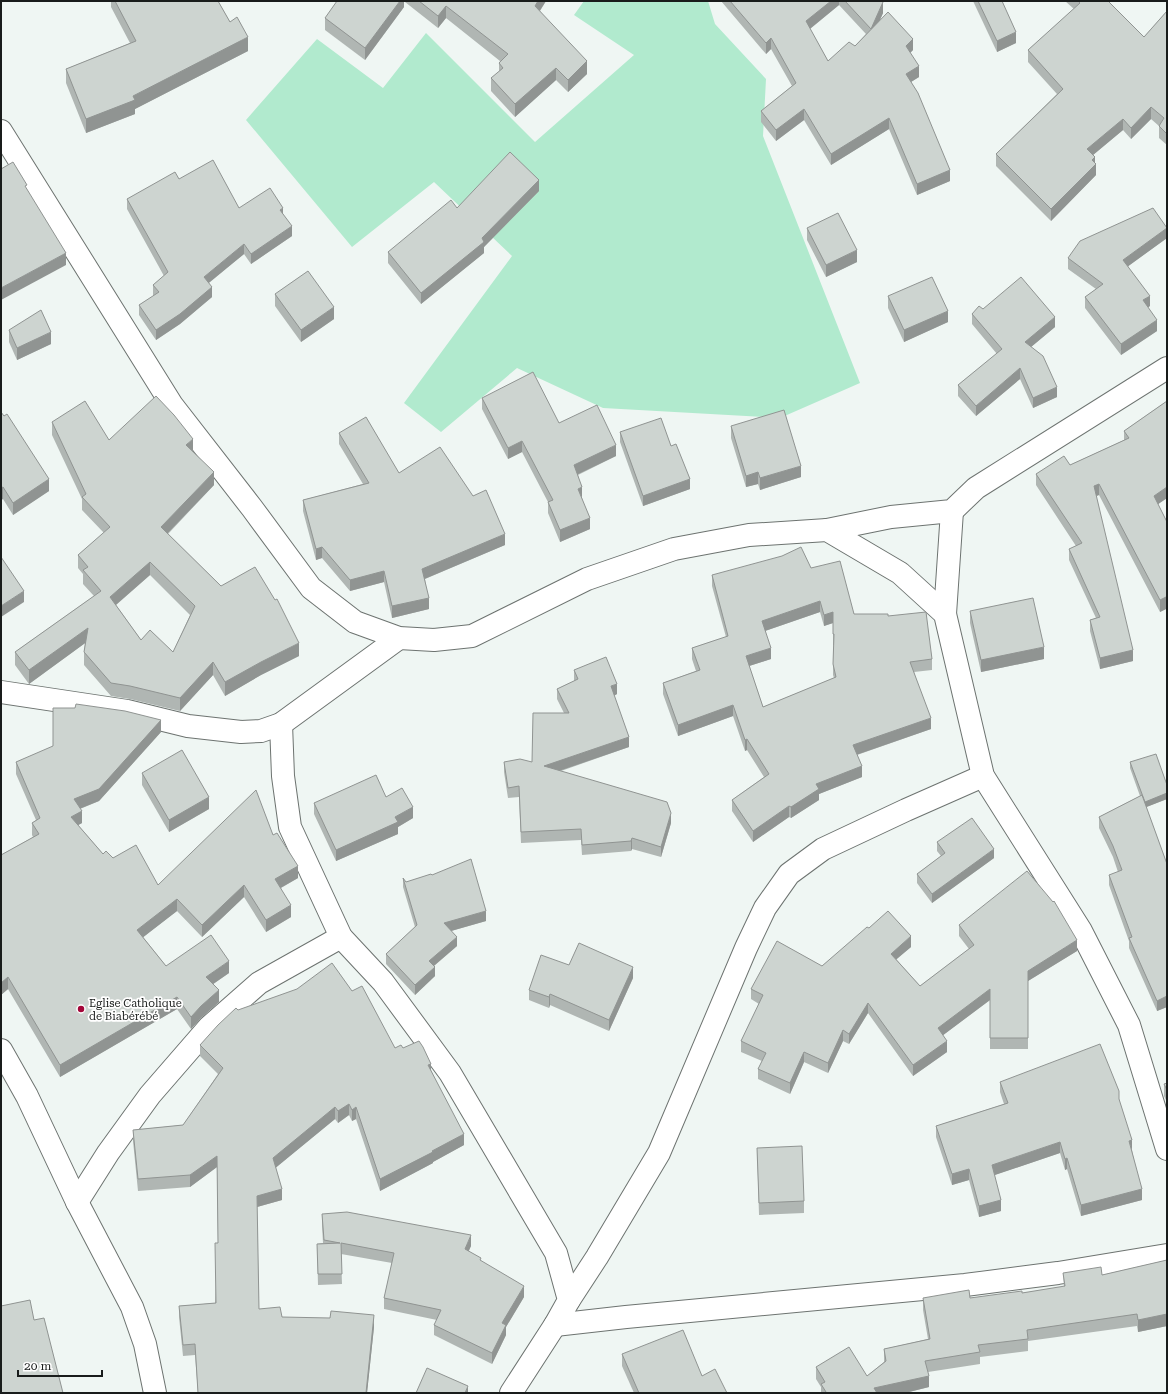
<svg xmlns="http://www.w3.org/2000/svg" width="1168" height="1394" font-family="'Roboto Serif',serif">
<rect width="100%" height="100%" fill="#eff6f3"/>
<path fill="#b1eace" d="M584,1H708L715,24L766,79L763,136L860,383L780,418L603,408L517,368L441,432L404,403L512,256L434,182L352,247L246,120L317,39L383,88L426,33L535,142L634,55L574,15Z"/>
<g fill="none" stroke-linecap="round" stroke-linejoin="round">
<defs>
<g id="minor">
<path d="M1,131L172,405L252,508L311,588L355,622L399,638L434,640L472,636L587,579L674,549L749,535L827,530L900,573L945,614L983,776L1081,931L1129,1025L1167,1149"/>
<path d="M827,530L891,517L952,511L976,488L1167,368"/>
<path d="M945,614L952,511"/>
<path d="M1,692L127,711L188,726L241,732L261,731L281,724L399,638"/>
<path d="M281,724L283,776L290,827L341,937L383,982L450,1073L556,1253L569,1300L555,1325L511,1393"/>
<path d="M1,1050L27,1096L77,1202L132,1307L145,1344L155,1393"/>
<path d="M77,1202L108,1153L150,1095L209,1027L259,983L341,937"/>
<path d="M569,1300L597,1257L659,1153L746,948L765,908L789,874L823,849L906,810L983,776"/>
<path d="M555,1325L626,1317L965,1285L1058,1273L1167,1255"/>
</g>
</defs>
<use href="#minor" stroke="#6d7370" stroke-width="24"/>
<use href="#minor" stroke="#fff" stroke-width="22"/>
</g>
<g fill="#b0b6b3" fill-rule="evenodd">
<path d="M111,1H218L230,22L248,51L135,109V114L86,133L66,83V69L130,43L111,7Z"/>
<path d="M404,1V7L365,60L325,30V18Z"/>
<path d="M405,1H546L540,11L587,74L568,92L556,80L515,117L491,91V78L499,72V63L500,61L446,18L438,28L405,2Z"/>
<path d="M721,1H882L883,13L880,20L913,50L910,53L919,77L911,82L950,181L917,195L889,129L831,165L804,120L776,141L761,122V111L792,86L771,49L766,54ZM839,5L866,34L855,46L828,61L810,29Z"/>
<path d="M973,1H1002L1016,43L997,52Z"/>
<path d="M1065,1H1108L1144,37L1167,11V145L1159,138V126L1151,119L1131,139L1123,130L1093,155L1095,162L1096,175L1051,221L996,166V154L1057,94L1028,62V50L1074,9Z"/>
<path d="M179,179L239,208L283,214L292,236L251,264L244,254L208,283L212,297L180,324L156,340L139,315V305L154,296L153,295V285L164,276L127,209V199Z"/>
<path d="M539,191L484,247V253L421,304L388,263V252L457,208Z"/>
<path d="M1167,227V238L1128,266L1150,306L1148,307L1157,331L1121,355L1085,308V297L1096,289L1068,269V258Z"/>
<path d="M807,228L857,262L826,277L807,240Z"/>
<path d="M275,294L334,319L301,342L275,306Z"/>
<path d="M888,296L948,322L904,342L888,308Z"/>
<path d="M983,309L1055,327L1031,347L1057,397L1033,408L1020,379L976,416L958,396V385L997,354L972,324V314Z"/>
<path d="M9,330L51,344L17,360L9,342Z"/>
<path d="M482,398L559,423L616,456L578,475L582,498L590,529L560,542L548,513V502L522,452L508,459L482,409Z"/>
<path d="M1167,401V498L1158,504L1167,522V611L1166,609L1160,612L1099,495L1096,496L1133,661L1100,669L1090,631V620L1096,618L1069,560V549L1076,546L1036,485V474L1070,465L1124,440V431Z"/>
<path d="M1,412L49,491L13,515L3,499L1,500Z"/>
<path d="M52,422L109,440L193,452L214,485L168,534L221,586L299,656L261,675L225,696L213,675L180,711L130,699L111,696L84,665V652L85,643L29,684L15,665V652L94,596L83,584V574L78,568V555L104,533L82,510V499L52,435ZM150,575L190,615L173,652L141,640L116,605Z"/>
<path d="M731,426L801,477L760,490L758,484L746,487L731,438Z"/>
<path d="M620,432L671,446L690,489L643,506L620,442Z"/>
<path d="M339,433L399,473L505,545L425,579L429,609L392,618L384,582L350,591L322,558L316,560L303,511V500L363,484L339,444Z"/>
<path d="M811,568L854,614L888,616L932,659V670L914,672L931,729L857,755L862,777L819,794V800L791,818L789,817L753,842L732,811V800L764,777L747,750L745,751L733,716L678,736L663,694V683L696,671L692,659V648L726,637L712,586V575ZM820,612L824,626L833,623V645H834L833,664V675L834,678L763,707L749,666L771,659L765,631Z"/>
<path d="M970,611L1044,659L981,672L970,623Z"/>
<path d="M574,670L617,694L614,696L629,747L561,771L671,823L661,857L632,849L631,851L582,855L581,840L521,843L519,797L508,798L504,772V762H532L564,713L557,699V689L574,681Z"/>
<path d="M161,732L99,801L80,809L82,823L78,825L103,854L113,858L158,885L273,835L298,878L281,888L291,917L266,932L244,897L202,937L177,911L143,937L166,966L229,973L213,984L219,1002L201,1018L191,1029L177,1009L60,1077L8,989L1,995V855L33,837L32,835V823L36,820L16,774V762Z"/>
<path d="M1130,762L1167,785V799L1146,807L1167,864V1007L1157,1011L1129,948V941L1109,885V875L1118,872L1113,857L1099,828V817L1140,796L1130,768Z"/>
<path d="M142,773L209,809L169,832L142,785Z"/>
<path d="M386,797L413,818L398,827V834L336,861L314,814V803Z"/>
<path d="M937,842L994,858L932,903L917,883V874L941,856L937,851Z"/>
<path d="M432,875L486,921L451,931L457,946L434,966L435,976L415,995L386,964V954L415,927L403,887V878L406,882Z"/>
<path d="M959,925L1077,951L1028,981V1049H990V1000L943,1035L947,1052L913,1076L868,1013L849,1044L843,1041L828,1073L804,1062L790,1094L758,1079V1069L762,1061L741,1052V1041L759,1004L751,999V989L822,966L869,928L911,947L896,959L920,986L969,949L959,936Z"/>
<path d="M633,978L609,1031L550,1005L549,1008L529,1000V990Z"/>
<path d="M238,1010L395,1048H403L431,1070L464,1145L433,1162V1163L380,1191L356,1119L352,1121L349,1115L338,1123L335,1119L275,1168L282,1200L257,1207L259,1309L282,1317L374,1327L367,1393H198L195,1355L183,1356L179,1317V1306L215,1303L218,1243L217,1167L190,1187L138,1191L133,1141V1130L183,1125L218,1074L200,1056V1045Z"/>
<path d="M1000,1082L1119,1099L1132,1150L1142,1200L1081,1216L1067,1169L1065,1170L1060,1153L994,1175L1001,1211L979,1217L969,1180L952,1185L936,1137V1126L1004,1104L1000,1092Z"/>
<path d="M1167,1083V1102L1164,1096V1084Z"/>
<path d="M757,1148L804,1201V1213L759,1215Z"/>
<path d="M322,1214L471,1246L468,1251L481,1261L524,1297L506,1327V1335L492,1364L434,1335V1325L437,1320L384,1309V1298L392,1263L341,1254L342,1284L318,1285L317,1244L323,1243L322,1225Z"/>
<path d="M1167,1260V1326L1138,1332L1137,1326L1028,1341V1351L980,1357V1364L928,1372L929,1387L905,1393H821V1387L816,1379V1367L867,1376L884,1362V1349L928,1339L923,1310V1298H970L1022,1293L1064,1287L1063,1273L1102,1275Z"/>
<path d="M622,1354L702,1376L727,1393H634L622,1366Z"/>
</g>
<g fill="#909492">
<path d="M400,1H404V7L365,60V48Z"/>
<path d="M538,1H546L535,18V6Z"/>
<path d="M831,1H839V5L806,32V21Z"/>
<path d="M883,2V13L871,40V29Z"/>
<path d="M446,6V18L438,28V16Z"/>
<path d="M1016,32V43L997,52V41Z"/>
<path d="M248,37V51L135,109V114L86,133V119L133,96Z"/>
<path d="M771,38V49L766,54V43Z"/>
<path d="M913,39V50L906,57V46Z"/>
<path d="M587,61V74L568,92V80Z"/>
<path d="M919,66V77L906,85V74Z"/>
<path d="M556,68V80L515,117V104Z"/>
<path d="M1151,107V119L1131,139V128Z"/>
<path d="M804,109V120L776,141V130Z"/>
<path d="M889,118V129L831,165V154Z"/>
<path d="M1123,119V130L1087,160V149Z"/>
<path d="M1095,157V165L1096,164V175L1051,221V209Z"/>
<path d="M950,170V181L917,195V184Z"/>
<path d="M539,180V191L484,247V253L421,304V293L482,238Z"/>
<path d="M283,208V218L280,210Z"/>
<path d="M292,226V236L251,264V254Z"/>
<path d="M1167,228V238L1123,270V260Z"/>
<path d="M244,244V254L204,287V277Z"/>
<path d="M857,250V262L826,277V265Z"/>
<path d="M66,253V265L1,300V288Z"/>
<path d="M212,287V297L180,324L156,340V330Z"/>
<path d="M1150,296V306L1143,311V300Z"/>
<path d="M334,307V319L301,342V330Z"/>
<path d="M948,311V322L904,342V330Z"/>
<path d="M1055,317V327L1025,352V342Z"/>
<path d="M1157,320V331L1121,355V344Z"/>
<path d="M51,332V344L17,360V348Z"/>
<path d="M1020,368V379L976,416V406Z"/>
<path d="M1057,387V397L1033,408V398Z"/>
<path d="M193,439V452L186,445Z"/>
<path d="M522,441V452L508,459V448Z"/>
<path d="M616,445V456L574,476V465Z"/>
<path d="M801,466V477L760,490V478Z"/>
<path d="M214,472V485L161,540V527Z"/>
<path d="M758,472V484L746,487V476Z"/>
<path d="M49,479V491L13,515V503Z"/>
<path d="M690,479V489L643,506V496Z"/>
<path d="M1099,484V495L1094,497V486Z"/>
<path d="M3,487V499L1,500V488Z"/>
<path d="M582,487V498L578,489Z"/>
<path d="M1167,487V498L1154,507V496Z"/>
<path d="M590,518V529L560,542V530Z"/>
<path d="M505,534V545L422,580V569Z"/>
<path d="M322,547V558L316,560V549Z"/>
<path d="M150,562V575L110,610V597Z"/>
<path d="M384,571V582L350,591V580Z"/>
<path d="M24,591V602L1,617V606Z"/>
<path d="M1166,597V609L1160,612V600Z"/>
<path d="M429,598V609L392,618V606Z"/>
<path d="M820,601V612L762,632V621Z"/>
<path d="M833,612V623L824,626V615Z"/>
<path d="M88,628V641L29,684V670Z"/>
<path d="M299,643V656L261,675L225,696V682L261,662Z"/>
<path d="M1044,647V659L981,672V660Z"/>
<path d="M771,648V659L746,667V656Z"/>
<path d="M1133,650V661L1100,669V658Z"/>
<path d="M213,662V675L180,711V698Z"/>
<path d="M617,684V694L611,697V686Z"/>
<path d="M733,705V716L678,736V725Z"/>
<path d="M931,718V729L853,756V745Z"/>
<path d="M161,720V732L99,801L74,811V799Z"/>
<path d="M629,737V747L544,776V766Z"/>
<path d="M747,739V750L745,751V740Z"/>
<path d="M862,766V777L819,794V800L791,818V807L816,784Z"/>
<path d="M1167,793V799L1144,808V802Z"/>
<path d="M209,797V809L169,832V820Z"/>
<path d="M789,806V817L753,842V831Z"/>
<path d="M413,807V818L398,827V834L336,861V850Z"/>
<path d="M82,811V823L71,829V817Z"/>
<path d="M671,813V823L661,857V847Z"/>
<path d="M632,838V849L631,851V841Z"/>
<path d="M994,849V858L932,903V894Z"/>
<path d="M298,866V878L275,891V879Z"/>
<path d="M244,885V897L202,937V925Z"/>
<path d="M177,899V911L137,942V930Z"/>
<path d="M291,905V917L266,932V920Z"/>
<path d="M486,911V921L444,933V923Z"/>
<path d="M911,936V947L891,964V954Z"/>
<path d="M457,937V946L429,970V961Z"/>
<path d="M1077,940V951L1028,981V971Z"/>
<path d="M229,961V973L206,989V977Z"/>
<path d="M435,967V976L415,995V985Z"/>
<path d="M633,967V978L609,1031V1020Z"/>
<path d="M8,977V989L1,995V983Z"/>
<path d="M990,989V1000L938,1039V1028Z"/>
<path d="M219,990V1002L201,1018L191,1029V1017L201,1006Z"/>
<path d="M550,994V1005L549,1008V997Z"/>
<path d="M1167,996V1007L1157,1011V1001Z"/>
<path d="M177,997V1009L60,1077V1065Z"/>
<path d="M868,1003V1013L849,1044V1034Z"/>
<path d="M843,1030V1041L828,1073V1063Z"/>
<path d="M947,1041V1052L913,1076V1065Z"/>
<path d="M804,1052V1062L790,1094V1083Z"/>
<path d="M431,1064V1075L428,1065Z"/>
<path d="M349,1104V1115L338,1123V1111Z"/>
<path d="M335,1107V1119L273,1170V1158Z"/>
<path d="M356,1107V1119L352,1121V1110Z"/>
<path d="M464,1134V1145L433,1162V1163L380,1191V1179L432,1151Z"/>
<path d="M1132,1140V1151L1129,1141Z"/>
<path d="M1060,1142V1153L992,1176V1165Z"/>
<path d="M217,1156V1167L190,1187V1175Z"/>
<path d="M1067,1158V1169L1065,1170V1159Z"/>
<path d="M969,1169V1180L952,1185V1174Z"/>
<path d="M282,1189V1200L257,1207V1196Z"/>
<path d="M1142,1189V1200L1081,1216V1205Z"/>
<path d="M1001,1200V1211L979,1217V1206Z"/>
<path d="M471,1235V1246L465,1260V1249Z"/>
<path d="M524,1286V1297L506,1327V1335L492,1364V1353L502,1323Z"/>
<path d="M1167,1314V1326L1138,1332V1320Z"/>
<path d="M374,1315V1327L367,1393H366Z"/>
<path d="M929,1376V1387L905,1393H874V1388Z"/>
<path d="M468,1386V1393H465Z"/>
</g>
<g fill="#cdd4d0" stroke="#909492" fill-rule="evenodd">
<path d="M115,1H218L230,22L237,17L248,37L133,96L135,100L86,119L66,69L136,41Z"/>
<path d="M337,1H400L365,48L325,18Z"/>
<path d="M419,1H538L535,6L587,61L568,80L556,68L515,104L491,78L503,68L499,63L508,54L446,6L438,16Z"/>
<path d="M730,1H831L806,21L828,61L849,42L855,46L888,12L913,39L906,46L919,66L906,74L918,93L950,170L917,184L889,118L831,154L804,109L776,130L761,111L796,83L771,38L766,43Z"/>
<path d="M845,1H882L883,2L871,29Z"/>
<path d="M978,1H1002L1016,32L997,41Z"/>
<path d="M1078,1H1108L1144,37L1167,11V134L1159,126L1164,118L1151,107L1131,128L1123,119L1087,149L1095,157L1092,160L1096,164L1051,209L996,154L1063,89L1028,50L1080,3Z"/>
<path d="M510,152L539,180L482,238L484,242L421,293L388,252L451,200L457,208Z"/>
<path d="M213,160L239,208L270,188L283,208L280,210L292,226L251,254L244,244L204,277L212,287L180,314L156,330L139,305L159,292L153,285L168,272L127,199L175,172L179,179Z"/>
<path d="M13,162L27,185L25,186L66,253L1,288V169Z"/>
<path d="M1153,208L1167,228L1123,260L1150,296L1143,300L1157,320L1121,344L1085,297L1103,284L1068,258L1080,241Z"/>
<path d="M838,213L857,250L826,265L807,228Z"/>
<path d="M308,271L334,307L301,330L275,294Z"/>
<path d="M932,277L948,311L904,330L888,296Z"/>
<path d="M1021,277L1055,317L1025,342L1043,356L1057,387L1033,398L1020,368L976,406L958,385L1002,349L972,314L979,306L983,309Z"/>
<path d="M41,310L51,332L17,348L9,330Z"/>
<path d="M533,372L559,423L597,405L616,445L574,465L582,487L578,489L590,518L560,530L548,502L553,500L522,441L508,448L482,398Z"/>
<path d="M156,396L174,415L193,439L186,445L214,472L161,527L221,586L255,567L275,600L277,599L299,643L261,662L225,682L213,662L180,698L130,686L111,683L84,652L88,628L29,670L15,652L101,591L83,570L88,567L78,555L110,527L82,497L86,494L52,422L85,401L109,440ZM150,562L195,606L173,652L150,630L141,640L110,597Z"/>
<path d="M1167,401V487L1154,496L1167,522V599L1166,597L1160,600L1099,484L1094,486L1133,650L1100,658L1090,620L1100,617L1069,549L1082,543L1036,474L1064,456L1070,465L1129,438L1124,431Z"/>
<path d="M784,410L801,466L760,478L758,472L746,476L731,426Z"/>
<path d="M1,412L4,416L7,414L49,479L13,503L3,487L1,488Z"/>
<path d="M366,417L399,473L440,447L473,496L486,490L505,534L422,569L429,598L392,606L384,571L350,580L322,547L316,549L303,500L369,483L339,433Z"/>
<path d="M661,418L671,446L676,444L690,479L643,496L620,432Z"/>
<path d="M801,547L811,568L840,561L854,614H888V616L926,612L932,659L910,662L931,718L853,745L862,766L816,784L819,789L791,807L789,806L753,831L732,800L769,774L747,739L745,740L733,705L678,725L663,683L700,670L692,648L728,636L712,575L782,556ZM820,601L824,615L833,612V634H834L833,664L836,677L763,707L746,656L771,648L762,621Z"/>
<path d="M1,557L24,591L1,606Z"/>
<path d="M1033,598L1044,647L981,660L970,611Z"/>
<path d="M606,657L617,684L611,686L629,737L544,766L667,802L671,813L661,847L632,838L631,841L582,845L581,829L521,832L519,786L508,788L504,762L520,759L532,762L533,713H569L557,689L578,679L574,670Z"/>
<path d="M76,704L125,711L161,720L99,789L74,799L82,811L71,817L103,854L106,851L113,858L136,845L158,885L256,790L273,835L277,833L298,866L275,879L291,905L266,920L244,885L202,925L177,899L137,930L166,966L211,935L229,961L206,977L219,990L201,1006L191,1017L177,997L60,1065L8,977L1,983V855L39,834L32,823L40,818L16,762L53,746V708H75Z"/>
<path d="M182,750L209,797L169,820L142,773Z"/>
<path d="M1156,754L1167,785V793L1145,802L1130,762Z"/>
<path d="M376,775L386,797L402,788L413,807L395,817L398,822L336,850L314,803Z"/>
<path d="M1142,795L1167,864V996L1157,1001L1129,938L1132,937L1109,875L1122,870L1113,846L1099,817Z"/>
<path d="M972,818L994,849L932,894L917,874L945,853L937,842Z"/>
<path d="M471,859L486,911L444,923L457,937L429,961L435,967L415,985L386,954L417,925L403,878L406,882L431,874L432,875Z"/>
<path d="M1027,871L1053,902L1054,901L1077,940L1028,971V1038H990V989L938,1028L947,1041L913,1065L868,1003L849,1034L843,1030L828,1063L804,1052L790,1083L758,1069L766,1053L741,1041L763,995L751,989L777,941L822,966L867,927L869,928L888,911L911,936L891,954L920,986L974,945L959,925Z"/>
<path d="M579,943L633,967L609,1020L550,994L549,997L529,990L541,955L569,965Z"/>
<path d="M332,963L352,991L362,986L395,1048L401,1045L403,1048L419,1041L423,1047L431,1064L428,1065L464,1134L432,1151L433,1152L380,1179L356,1107L352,1110L349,1104L338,1111L335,1107L273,1158L282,1189L257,1196L259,1309L280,1307L282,1317L330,1318L331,1311L374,1315L366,1393H198L195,1344L183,1345L179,1306L216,1303L215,1243H218L217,1156L190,1175L138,1179L133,1130L183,1125L223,1068L200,1045L218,1025L236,1008L238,1010L297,989Z"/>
<path d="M1100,1044L1119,1091V1099L1132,1140L1129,1141L1142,1189L1081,1205L1067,1158L1065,1159L1060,1142L992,1165L1001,1200L979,1206L969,1169L952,1174L936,1126L1008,1103L1000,1082Z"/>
<path d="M1167,1083V1090L1164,1084Z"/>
<path d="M802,1146L804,1201L759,1203L757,1148Z"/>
<path d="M347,1212L471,1235L465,1249L481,1258L480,1260L524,1286L502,1323L506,1325L492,1353L434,1325L441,1310L384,1298L394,1253L341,1243L342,1274H318L317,1244L340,1243L324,1240L322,1214Z"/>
<path d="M1167,1260V1314L1138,1320L1137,1314L1027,1330L1028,1339L978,1345L980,1352L925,1361L929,1376L874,1388L877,1393H824L826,1392L821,1384L825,1382L816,1367L849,1347L867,1376L886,1361L884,1349L930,1339L923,1298L969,1290L970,1298L1022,1291V1293L1065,1286L1063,1273L1101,1267L1102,1275Z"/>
<path d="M30,1300L34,1320L44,1318L63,1393H1V1306Z"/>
<path d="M683,1330L702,1376L715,1369L727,1393H639L622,1354Z"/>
<path d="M427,1368L468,1386L465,1393H416Z"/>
</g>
<circle fill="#a30639" stroke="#fff" stroke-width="1.5" cx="81" cy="1009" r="4"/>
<g text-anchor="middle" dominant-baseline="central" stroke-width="3.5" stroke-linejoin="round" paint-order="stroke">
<g font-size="11" fill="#191c1b" stroke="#fff" text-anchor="start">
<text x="89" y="1003">Eglise Catholique<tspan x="89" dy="13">de Biabérébé</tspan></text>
</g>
</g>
<rect width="1168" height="1394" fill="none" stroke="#191c1b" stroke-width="4"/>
<path d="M18 1370v6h84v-6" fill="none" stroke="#191c1b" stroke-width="2"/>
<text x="24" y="1370" font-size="12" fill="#191c1b" stroke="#ffffff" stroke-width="3" paint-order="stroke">20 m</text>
</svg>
